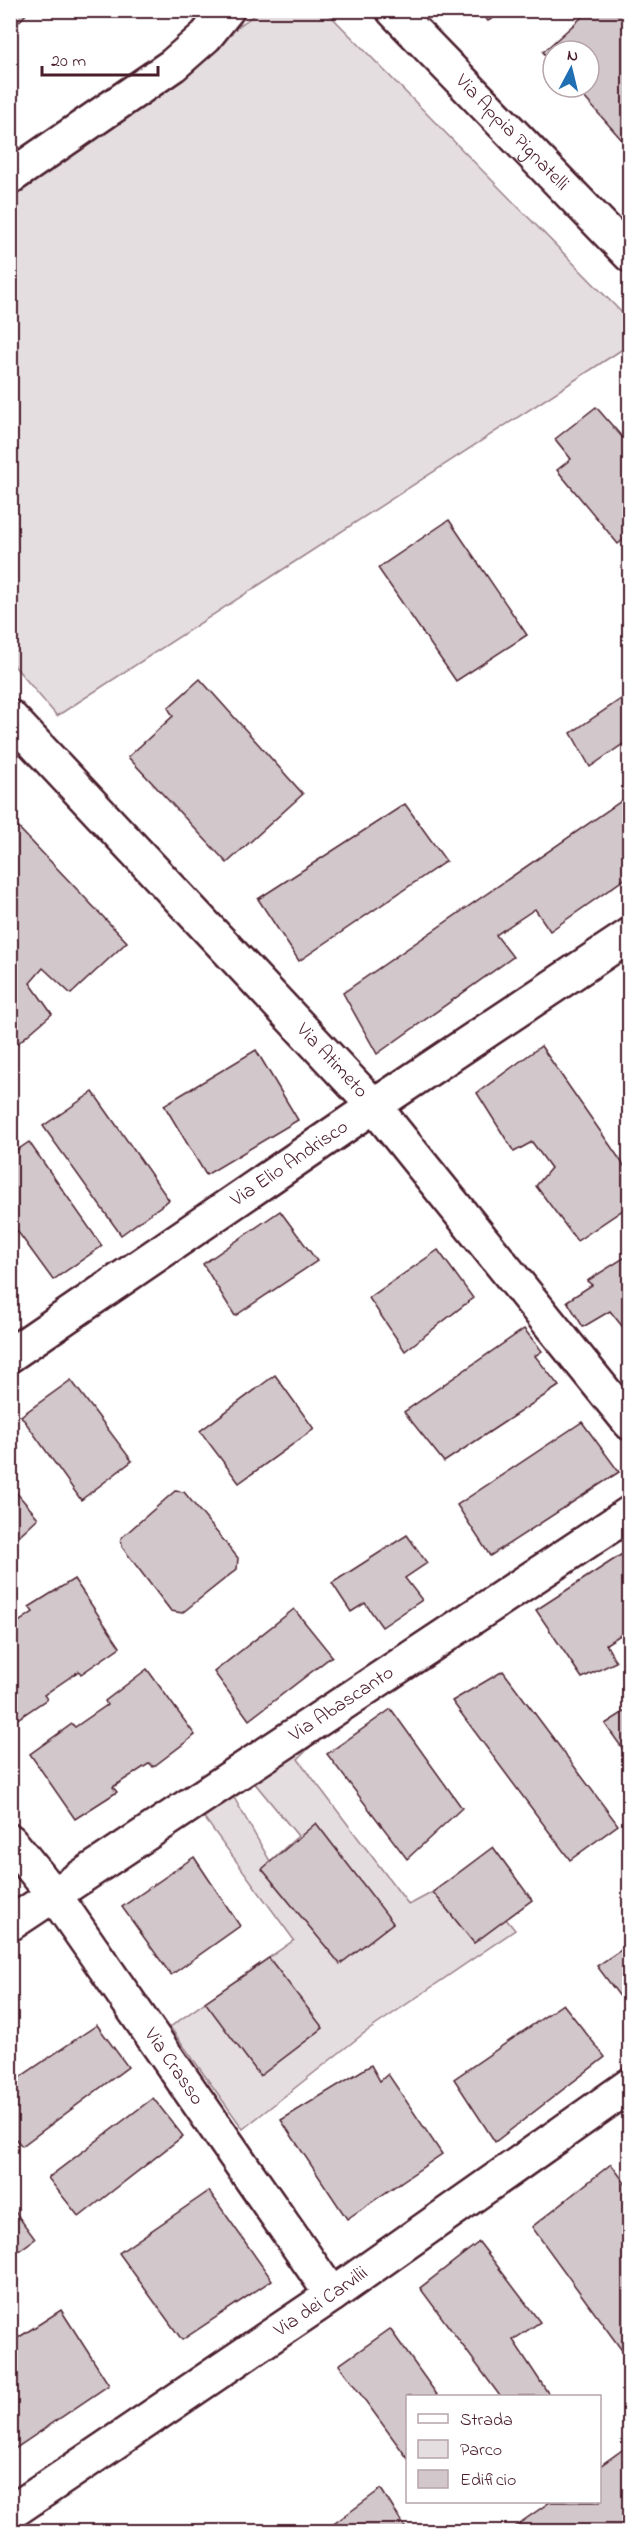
<svg xmlns="http://www.w3.org/2000/svg" width="640" height="2542" font-family="'Indie Flower',sans-serif">
<rect width="100%" height="100%" fill="#fff"/>
<filter id="ink" filterUnits="userSpaceOnUse"><feTurbulence type="fractalNoise" baseFrequency=".0167" numOctaves="2"/><feDisplacementMap in="SourceGraphic" scale="12" xChannelSelector="R" yChannelSelector="G"/><feConvolveMatrix kernelMatrix="1 2 1 2 8 2 1 2 1" color-interpolation-filters="sRGB"/></filter>
<g filter="url(#ink)">
<g fill="#e5dee0" stroke="#987e86" stroke-width="1.5">
<path d="M260,11H326L629,320V345L57,716L11,662L10,189Z"/>
<path d="M310,1736L313,1744L298,1759L409,1905L433,1892L474,1943L506,1919L515,1930L363,2034L243,2129L170,2027L294,1940L203,1816L232,1794L270,1861L298,1836L253,1781Z"/>
</g>
<g fill="#d2c7cb" stroke="#4a1f2b" stroke-width="1.5">
<path d="M10,10H30L10,31Z"/>
<path d="M478,10H507L488,21Z"/>
<path d="M590,10H630V149L575,87H589V51H553V63L543,52Z"/>
<path d="M596,407L630,446V534L618,544L557,470L571,459L555,439Z"/>
<path d="M449,520L527,635L456,681L378,568Z"/>
<path d="M200,679L303,794L227,863L128,757L173,716L168,708Z"/>
<path d="M630,693V739L590,767L571,733Z"/>
<path d="M630,795V875L550,931L535,909L496,935L513,957L377,1054L343,993Z"/>
<path d="M405,804L446,861L299,961L258,899Z"/>
<path d="M15,824L127,942L71,994L43,968L30,983L52,1014L10,1050V828Z"/>
<path d="M541,1046L630,1174V1205L577,1241L536,1186L551,1168L532,1142L514,1152L477,1093Z"/>
<path d="M256,1050L298,1120L206,1175L164,1105Z"/>
<path d="M93,1092L169,1200L121,1235L43,1126Z"/>
<path d="M29,1142L102,1246L53,1280L10,1221V1155Z"/>
<path d="M280,1211L317,1261L235,1316L203,1264Z"/>
<path d="M438,1250L473,1298L405,1351L369,1298Z"/>
<path d="M630,1254V1336L610,1311L583,1327L567,1301L592,1285L587,1281Z"/>
<path d="M524,1329L542,1351L535,1356L559,1386L444,1462L404,1412Z"/>
<path d="M275,1375L314,1429L239,1483L200,1431Z"/>
<path d="M71,1380L132,1461L81,1500L21,1416Z"/>
<path d="M582,1422L619,1472L490,1556L457,1505Z"/>
<path d="M10,1485L38,1518L10,1544Z"/>
<path d="M175,1491L184,1492L238,1558L237,1569L182,1613L171,1611L122,1547L121,1538Z"/>
<path d="M407,1535L427,1563L405,1578L422,1600L382,1627L365,1603L351,1612L332,1583Z"/>
<path d="M630,1549V1629L606,1644L616,1662L582,1678L536,1610Z"/>
<path d="M74,1579L120,1647L81,1674L79,1671L44,1695L47,1699L10,1724V1628L33,1612L29,1607Z"/>
<path d="M294,1609L332,1656L249,1720L214,1672Z"/>
<path d="M147,1669L195,1735L153,1767L150,1763L113,1787L117,1792L75,1819L30,1754L72,1724L75,1727L107,1705L105,1701Z"/>
<path d="M503,1671L618,1825L570,1860L452,1701Z"/>
<path d="M630,1708V1759L605,1724Z"/>
<path d="M391,1709L462,1808L407,1859L327,1754Z"/>
<path d="M316,1823L393,1923L340,1964L262,1869Z"/>
<path d="M493,1847L532,1900L474,1943L433,1892Z"/>
<path d="M194,1857L240,1926L171,1975L122,1907Z"/>
<path d="M630,1944V2010L597,1966Z"/>
<path d="M269,1958L323,2028L260,2076L205,2002Z"/>
<path d="M563,2004L605,2057L495,2142L454,2079Z"/>
<path d="M97,2025L128,2067L22,2146L10,2133V2084Z"/>
<path d="M371,2065L380,2081L388,2074L442,2154L347,2219L281,2120Z"/>
<path d="M153,2098L183,2136L79,2217L48,2178Z"/>
<path d="M611,2164L630,2190V2353L626,2356L532,2227Z"/>
<path d="M209,2191L272,2280L182,2340L119,2253Z"/>
<path d="M10,2205L35,2239L10,2257Z"/>
<path d="M479,2242L540,2322L513,2340L550,2396H500L420,2288Z"/>
<path d="M61,2310L109,2385L10,2452V2343Z"/>
<path d="M390,2329L438,2396H408V2459L339,2365Z"/>
<path d="M625,2448L630,2454V2532H507L550,2502H600V2466Z"/>
<path d="M381,2489L408,2532H323Z"/>
</g>
<g fill="none" stroke-linecap="round" stroke-linejoin="round">
<defs>
<g id="minor">
<path id="s1" d="M393,10L630,255"/>
<path d="M10,177L173,65L206,36L227,10"/>
<path id="s2" d="M10,717L374,1106L630,1423"/>
<path id="s3" d="M10,1355L374,1106L630,935"/>
<path id="s4" d="M10,1841L55,1896L332,2295"/>
<path id="s5" d="M10,1924L630,1513"/>
<path id="s6" d="M10,2513L332,2295L630,2085"/>
</g>
</defs>
<use href="#minor" stroke="#4a1f2b" stroke-width="38"/>
<use href="#minor" stroke="#fff" stroke-width="33"/>
</g>
</g>
<g text-anchor="middle" dominant-baseline="central" stroke-width="5" stroke-linejoin="round" paint-order="stroke">
<g font-size="20" fill="#4a1f2b" stroke="#fff">
<text stroke="none"><textPath href="#s1" startOffset="171">Via Appia Pignatelli</textPath></text>
<text stroke="none"><textPath href="#s2" startOffset="471">Via Atimeto</textPath></text>
<text stroke="none"><textPath href="#s3" startOffset="339">Via Elio Andrisco</textPath></text>
<text stroke="none"><textPath href="#s5" startOffset="398">Via Abascanto</textPath></text>
<text stroke="none"><textPath href="#s4" startOffset="279">Via Crasso</textPath></text>
<text stroke="none"><textPath href="#s6" startOffset="376">Via dei Carvilii</textPath></text>
</g>
</g>
<rect width="640" height="2542" fill="none" stroke="#fff" stroke-width="36"/>
<rect x="18" y="18" width="604" height="2506" fill="none" stroke="#4a1f2b" stroke-width="2" filter="url(#ink)"/>
<rect x="406" y="2395" width="195" height="108" fill="#ffffff" stroke="#b7a5aa" stroke-width="1.5"/>
<rect x="418" y="2414" width="30" height="9" fill="#ffffff" stroke="#b7a5aa" stroke-width="1.5"/>
<text x="460" y="2425" font-size="18" fill="#4a1f2b">Strada</text>
<rect x="418" y="2440" width="30" height="18" fill="#e5dee0" stroke="#b7a5aa" stroke-width="1.5"/>
<text x="460" y="2455" font-size="18" fill="#4a1f2b">Parco</text>
<rect x="418" y="2470" width="30" height="18" fill="#d2c7cb" stroke="#b7a5aa" stroke-width="1.5"/>
<text x="460" y="2485" font-size="18" fill="#4a1f2b">Edificio</text>
<g transform="translate(571 69) rotate(7)"><circle r="28" fill="#ffffff" stroke="#b7a5aa" stroke-width="1.5"/>
<path d="M0-4.5L10 22L0 15L-10 22Z" fill="#1f6fb2"/>
<text y="-9" font-size="16" font-weight="bold" text-anchor="middle" fill="#4a1f2b">N</text>
</g>
<path d="M42 66v9h116v-9" fill="none" stroke="#4a1f2b" stroke-width="3"/>
<text x="51" y="66" font-size="18" fill="#4a1f2b" stroke="#ffffff" stroke-width="4.5" paint-order="stroke">20 m</text>
</svg>
